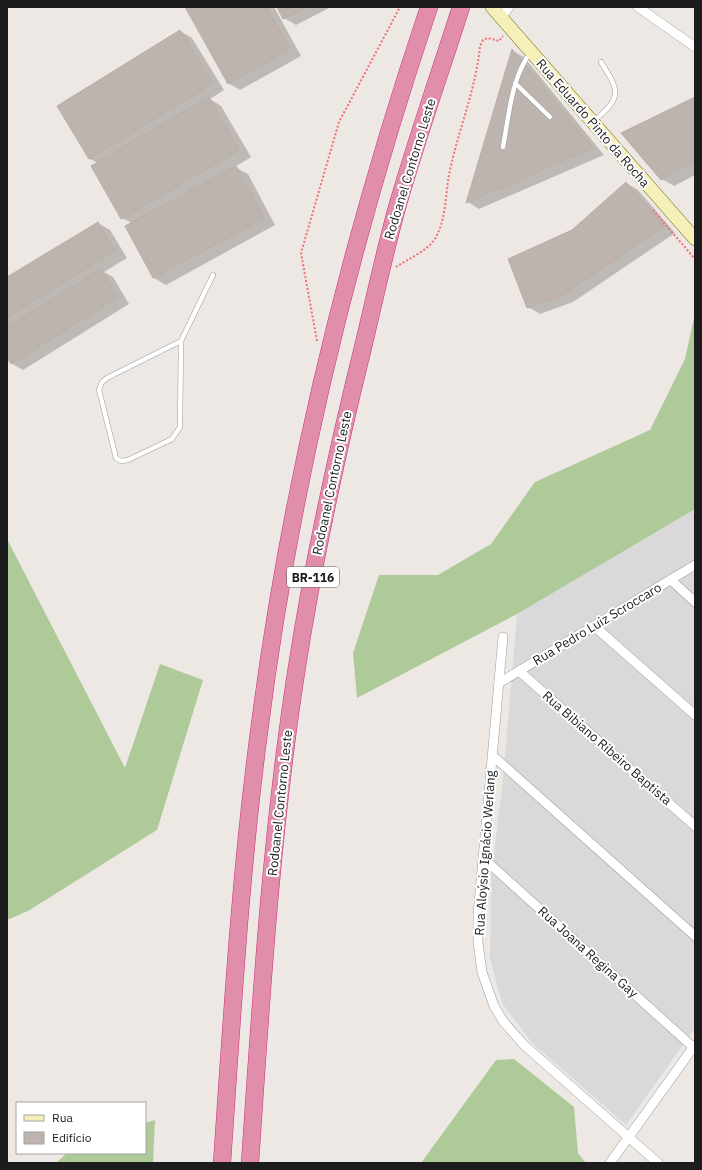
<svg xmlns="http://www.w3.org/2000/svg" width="702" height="1170" font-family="'IBM Plex Sans',sans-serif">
<rect width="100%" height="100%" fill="#ede8e3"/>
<path fill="#dad9d9" d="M695,508V1028L626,1125L532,1043L502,1003L490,959L491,877L503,780L517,614Z"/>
<g fill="#afca99">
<path d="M695,313V509L517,614L357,698L353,653L379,575H438L491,544L535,482L650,430L685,359Z"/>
<path d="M7,539L125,768L160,664L203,680L157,830L28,911L7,920Z"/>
<path d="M514,1059L574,1107L578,1153L586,1163H421L496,1060Z"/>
<path d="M155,1120L153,1163H56L67,1153H145V1123Z"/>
</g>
<g fill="#0003">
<path d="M186,7H274L301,56L240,90L228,83Z"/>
<path d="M279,7H331L296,25L284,18Z"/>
<path d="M180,31L192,38L224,90L210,99L221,106L251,157L235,167L248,174L275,225L166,285L154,278L126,226L132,223L122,218L98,163L90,159L58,106Z"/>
<path d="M512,51L524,57L604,155L479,209L468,202Z"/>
<path d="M695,98V175L674,186L662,179Z"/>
<path d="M626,183L638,190L675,233L573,302L540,314L528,307Z"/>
<path d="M98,223L110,230L127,258L104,272L113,277L129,304L23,370L11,363L7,356V279Z"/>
</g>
<g fill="#bdb3af" stroke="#beada6">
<path d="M185,7H266L290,49L228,84Z"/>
<path d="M277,7H306L283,19Z"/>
<path d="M180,30L213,83L89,159L57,106Z"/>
<path d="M512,49L593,148L466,203Z"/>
<path d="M209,97L239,150L121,219L91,166Z"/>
<path d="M695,97V161L661,180L621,133Z"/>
<path d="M236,166L264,218L153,278L125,226Z"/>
<path d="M626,182L664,226L561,296L527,308L508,259L572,230Z"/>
<path d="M98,222L115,251L7,317V277Z"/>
<path d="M101,269L118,297L11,364L7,358V327Z"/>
</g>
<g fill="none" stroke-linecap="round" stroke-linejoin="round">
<defs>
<g id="service">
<path d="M515,83L550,117"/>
<path d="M594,121C622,97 620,92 601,62"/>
<path d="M503,147C509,116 511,79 530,53"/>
<path d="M181,341L180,427L172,439L128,460L121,461L116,458L99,390L102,382L107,378L181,341L213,275"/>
</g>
<g id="minor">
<path d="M638,7L695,47"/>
<path d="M501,18L509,7"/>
<path d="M671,580L695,602"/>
<path d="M594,626L695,715"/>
<path d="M503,637L478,914V942L482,972L494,1006L503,1021L524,1045L658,1163"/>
<path d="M519,671L695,826"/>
<path d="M499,683L695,565"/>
<path d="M492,755L695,936"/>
<path d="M483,858L693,1047"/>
<path d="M610,1163L695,1045"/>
</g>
<path id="secondary" d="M492,7L695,239"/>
<g id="motorway">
<path d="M222,1163C232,1019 240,875 259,732C290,486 350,242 429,7"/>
<path d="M250,1163C261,1000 271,835 296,673C313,562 337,452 364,343C375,297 385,250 398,204C417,138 440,73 461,7"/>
</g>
</defs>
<use href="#service" stroke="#9d9d9d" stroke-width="5.5"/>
<use href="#minor" stroke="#9d9d9d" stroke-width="10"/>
<use href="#secondary" stroke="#6c670b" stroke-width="14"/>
<use href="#motorway" stroke="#cd2e7d" stroke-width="18"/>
<g stroke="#f16f76" stroke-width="2" stroke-dasharray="2 2" stroke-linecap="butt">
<path d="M653,210L695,259"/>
<path d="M396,267C408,259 427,251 435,239C447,218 445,193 450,170C459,128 476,89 480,46L483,40L488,38L499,41L503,36"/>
<path d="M317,341L301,253L339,122L400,7"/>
</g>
<use href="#service" stroke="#fff" stroke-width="4.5"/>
<use href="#minor" stroke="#fff" stroke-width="9"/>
<use href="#secondary" stroke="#f5efb8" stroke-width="13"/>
<use href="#motorway" stroke="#e18eaa" stroke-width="17"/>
</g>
<g text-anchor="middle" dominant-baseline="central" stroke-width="4" stroke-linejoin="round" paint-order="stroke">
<rect fill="#fff" stroke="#606060" stroke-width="1" x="287" y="567" width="52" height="20" rx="3"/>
<g font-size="12" font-weight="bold" fill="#1c1c1c">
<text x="313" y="577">BR-116</text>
</g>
<g font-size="13" fill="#1c1c1c" stroke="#fff">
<text transform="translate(593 123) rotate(49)">Rua Eduardo Pinto da Rocha</text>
<text transform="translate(410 169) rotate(-73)">Rodoanel Contorno Leste</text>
<text transform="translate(332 483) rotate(-78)">Rodoanel Contorno Leste</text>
<text transform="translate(597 624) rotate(-31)">Rua Pedro Luiz Scroccaro</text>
<text transform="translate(607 748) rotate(41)">Rua Bibiano Ribeiro Baptista</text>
<text transform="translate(280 803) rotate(-84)">Rodoanel Contorno Leste</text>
<text transform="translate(485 853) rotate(-86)">Rua Aloýsio Ignácio Werlang</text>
<text transform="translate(588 952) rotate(42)">Rua Joana Regina Gay</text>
</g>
</g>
<rect width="702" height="1170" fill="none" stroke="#1c1c1c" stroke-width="16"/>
<rect x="16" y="1102" width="130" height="52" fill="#ffffff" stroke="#a4a4a4"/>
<rect x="24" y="1115" width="20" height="6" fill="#f5efb8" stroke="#a4a4a4"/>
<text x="52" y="1122" font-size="12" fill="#1c1c1c">Rua</text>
<rect x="24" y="1132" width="20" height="12" fill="#bdb3af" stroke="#a4a4a4"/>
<text x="52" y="1142" font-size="12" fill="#1c1c1c">Edifício</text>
</svg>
